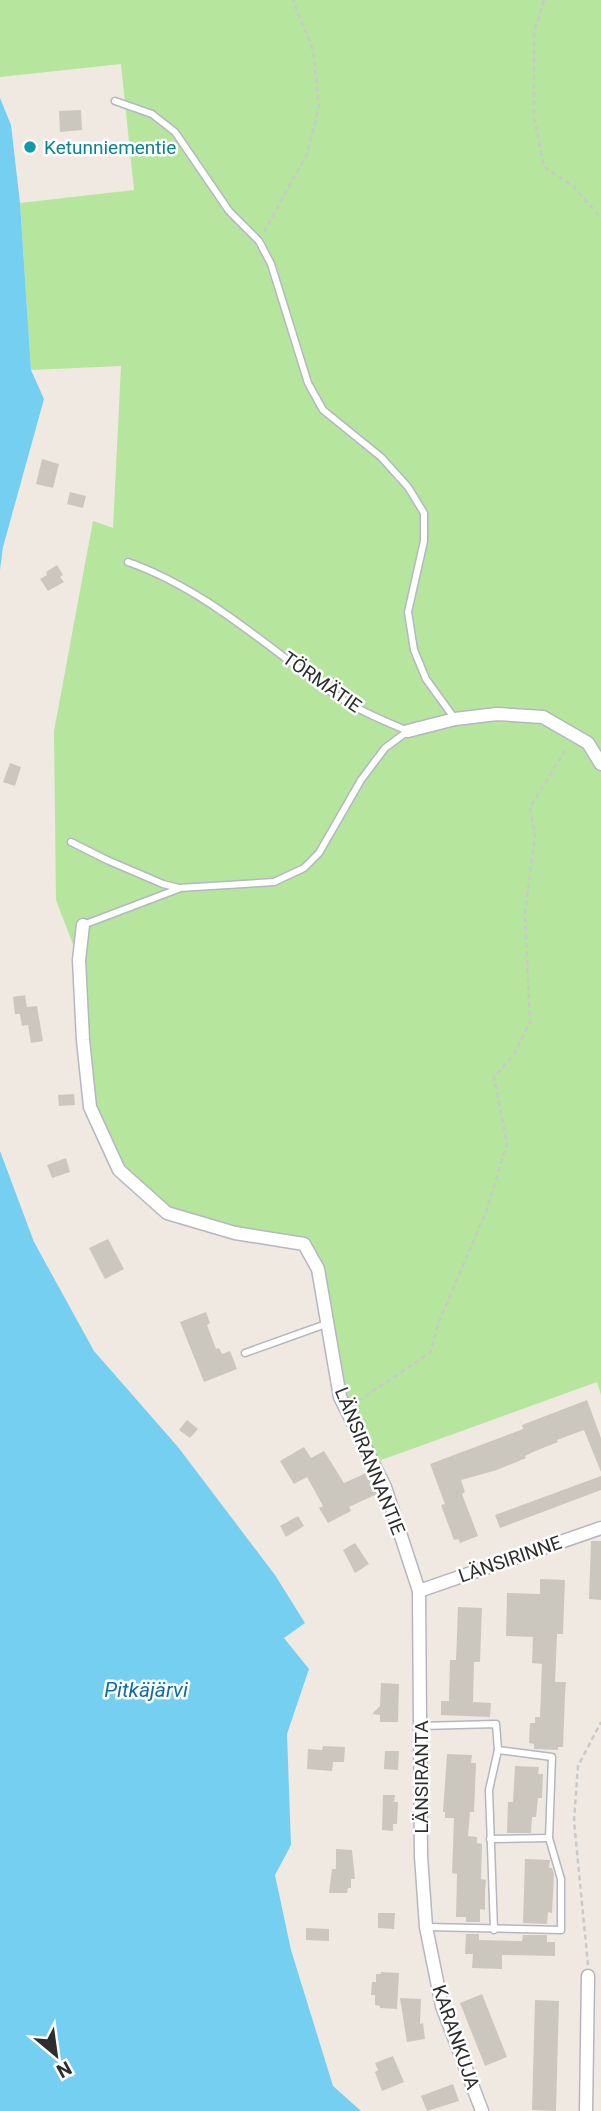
<svg xmlns="http://www.w3.org/2000/svg" width="601" height="2111" font-family="Roboto,sans-serif">
<rect width="100%" height="100%" fill="#efe9e1"/>
<path fill="#b6e59e" d="M0,0H601V1395L597,1382L373,1463L346,1408L318,1269L304,1244L167,1213L119,1170L90,1108L79,960L56,900L54,731L93,521L113,528L121,366L31,370L20,203L134,190L121,64L0,77Z"/>
<g fill="#75cff0">
<path d="M0,98L11,125L20,203L31,370L44,399L3,547L0,570Z"/>
<path d="M0,1151L34,1242L94,1351L178,1447L275,1575L305,1623L284,1638L309,1669L287,1734L291,1845L275,1875L291,1950L333,2086L361,2111H0Z"/>
</g>
<g fill="#cbc7bf">
<path d="M81,110L82,130L60,132L59,111Z"/>
<path d="M42,459L59,464L53,488L36,484Z"/>
<path d="M70,492L86,496L83,508L67,504Z"/>
<path d="M57,565L63,575L60,577L64,582L48,591L40,579L47,575L46,572Z"/>
<path d="M10,763L21,767L15,786L3,782Z"/>
<path d="M25,995L27,1007L37,1006L43,1041L31,1043L28,1025L22,1026L20,1014H15L13,997Z"/>
<path d="M74,1094L75,1105L59,1106L58,1095Z"/>
<path d="M66,1158L70,1172L52,1178L47,1165Z"/>
<path d="M108,1239L124,1269L105,1279L89,1248Z"/>
<path d="M206,1312L210,1323L207,1325L216,1349L219,1348L222,1354L230,1351L237,1369L204,1382L180,1322Z"/>
<path d="M587,1400L601,1438V1472L584,1430L557,1440L558,1442L533,1452L525,1456L526,1458L497,1470L461,1480L465,1492L462,1494L478,1536L460,1543L458,1539L454,1540L441,1505L445,1504L430,1464L523,1429L522,1425Z"/>
<path d="M187,1420L198,1429L190,1438L179,1430Z"/>
<path d="M304,1447L311,1458L324,1451L344,1483L366,1473L377,1494L349,1507L351,1511L328,1523L319,1508L323,1506L307,1477L294,1484L280,1461Z"/>
<path d="M601,1476V1490L500,1528L495,1515Z"/>
<path d="M298,1516L304,1526L286,1537L280,1526Z"/>
<path d="M591,1541H601V1600L589,1599Z"/>
<path d="M355,1543L369,1564L355,1573L343,1550Z"/>
<path d="M540,1579L565,1580L563,1634H557L555,1682H566L565,1695L563,1747H558V1750L534,1749V1744L529,1743L530,1723H535V1717H540L542,1664L532,1663L533,1637L506,1636L507,1593L540,1594Z"/>
<path d="M458,1607L482,1608L480,1662H474L473,1702L491,1703L490,1717L441,1715V1701H449L450,1660H456Z"/>
<path d="M381,1683L399,1684L398,1722H380V1715L372,1714L380,1706Z"/>
<path d="M323,1746L345,1747L344,1762H333L332,1771L307,1769L308,1749L322,1750Z"/>
<path d="M385,1751H399L398,1770L384,1769Z"/>
<path d="M447,1754L472,1755L471,1763H476L474,1812H470L468,1836L477,1837V1843L482,1844L481,1879L486,1880L485,1891V1910L480,1909V1922H466V1917H456L457,1874L452,1873L454,1818H445V1812H443Z"/>
<path d="M515,1766L539,1767L538,1774H543L542,1798H538L536,1817H532L531,1833H507L508,1802H513Z"/>
<path d="M383,1795H395L394,1802H398L397,1824H393V1831L382,1830Z"/>
<path d="M336,1849L352,1850L355,1879H351V1888H348L347,1893H329L332,1869H336Z"/>
<path d="M525,1859L550,1860L549,1868H552L554,1874L552,1913L548,1912L547,1924L523,1923Z"/>
<path d="M378,1913H395L394,1929L378,1928Z"/>
<path d="M306,1928L329,1929V1941L306,1940Z"/>
<path d="M466,1934H479V1940L522,1941L523,1935H547V1942H555V1956L502,1955V1969L472,1968L473,1954H465Z"/>
<path d="M381,1972L399,1973L397,2009L380,2008V2006L375,2005V1995H371L372,1982H376V1974H381Z"/>
<path d="M482,1994L507,2057L485,2066L460,2003Z"/>
<path d="M400,1998L421,1999L420,2024L423,2023L425,2039L407,2042Z"/>
<path d="M535,2000L559,2001L556,2111L532,2110Z"/>
<path d="M393,2056L404,2082L382,2091L375,2072L378,2070L375,2063Z"/>
<path d="M453,2084L459,2101L427,2111L421,2096Z"/>
</g>
<g fill="none" stroke-linecap="round" stroke-linejoin="round">
<defs>
<g id="lane">
<path d="M115,101L152,114L175,132L229,211L259,241L271,264L308,383L323,410L381,457L408,487L424,513V541L408,612L414,650L426,679L455,719"/>
<path d="M128,562C205,589 266,646 331,692C355,709 382,720 408,731"/>
<path d="M71,842L107,860L163,884L179,888L274,882L304,868L319,853L361,780L385,748L408,731"/>
<path d="M83,925L178,889"/>
<path d="M245,1353L326,1324"/>
<path d="M421,1726L496,1724L498,1750L552,1757L549,1838L561,1879V1930L426,1927"/>
<path d="M490,1839L549,1838"/>
<path d="M494,1930L489,1790L498,1750"/>
</g>
<g id="street">
<path d="M408,731L455,719L497,714L543,717L588,743L601,764"/>
<path d="M83,925L79,960L83,1040L90,1107L119,1170L167,1213L235,1233L304,1244L318,1269L340,1397L385,1487L419,1591L421,1856L426,1927L442,2006L482,2111"/>
<path d="M419,1591L601,1528"/>
<path d="M586,2111L588,1976"/>
</g>
</defs>
<use href="#lane" stroke="#b4b7c1" stroke-width="9"/>
<use href="#street" stroke="#b4b7c1" stroke-width="15"/>
<g stroke="#c9c9c9" stroke-width="2.5" stroke-dasharray="5 3.5" stroke-linecap="butt">
<path d="M544,0L534,33V117L544,167L573,186L601,218"/>
<path d="M264,232L307,154L319,107L313,50L293,0"/>
<path d="M358,1401L430,1353L438,1324L486,1212L507,1144L494,1077L513,1056L530,1022L525,914L535,835L530,808L567,747"/>
<path d="M588,1965L574,1821L578,1766L601,1722"/>
</g>
<use href="#lane" stroke="#fff" stroke-width="6"/>
<use href="#street" stroke="#fff" stroke-width="12"/>
</g>
<circle fill="#0f9aa8" stroke="#fff" stroke-width="2.5" cx="30" cy="147" r="7"/>
<g text-anchor="middle" dominant-baseline="central" stroke-width="5" stroke-linejoin="round" paint-order="stroke">
<g font-size="19" fill="#0d838f" stroke="#fff" text-anchor="start">
<text x="44" y="147">Ketunniementie</text>
</g>
<g font-size="19" fill="#2e2e2e" stroke="#fff">
<text transform="translate(322 682) rotate(35)">TÖRMÄTIE</text>
<text transform="translate(370 1461) rotate(68)">LÄNSIRANNANTIE</text>
<text transform="translate(510 1559) rotate(-19)">LÄNSIRINNE</text>
<text transform="translate(421 1777) rotate(-90)">LÄNSIRANTA</text>
<text transform="translate(456 2037) rotate(71)">KARANKUJA</text>
</g>
<g font-size="21" font-style="italic" fill="#0d6fa3" stroke="#fff">
<text x="146" y="1690">Pitkäjärvi</text>
</g>
</g>
<g transform="translate(56 2055) rotate(151)" stroke="#ffffff" stroke-width="5" paint-order="stroke">
<path d="M0-5L12 26L0 18L-12 26Z" fill="#2e2e2e"/>
<text y="-10" font-size="19" font-weight="bold" text-anchor="middle" fill="#2e2e2e">N</text>
</g>
</svg>
